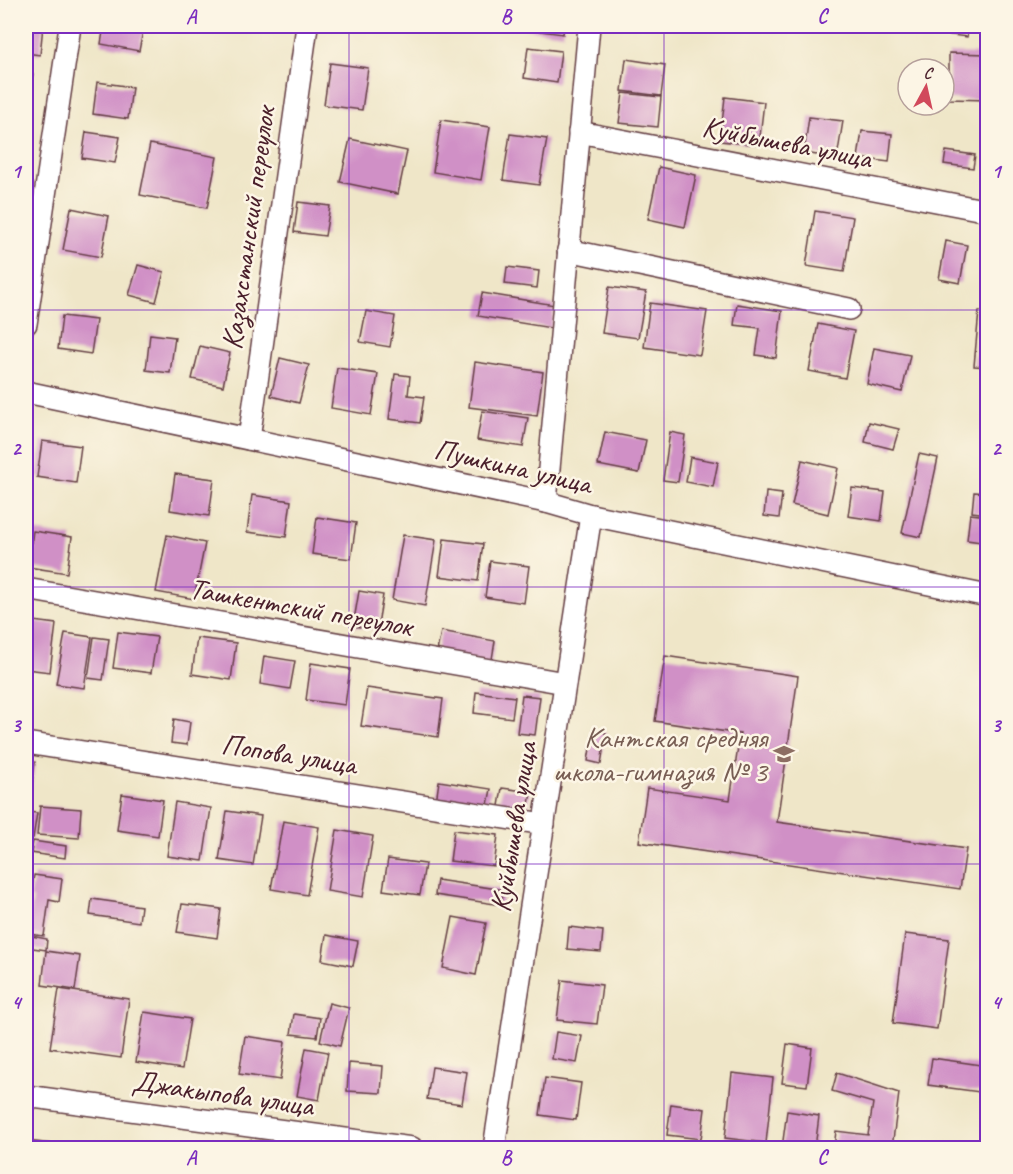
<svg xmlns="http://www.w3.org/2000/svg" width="1013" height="1174" font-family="Caveat,sans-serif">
<rect width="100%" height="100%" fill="#fcf5e5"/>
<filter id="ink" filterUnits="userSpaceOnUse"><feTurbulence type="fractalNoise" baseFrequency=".0167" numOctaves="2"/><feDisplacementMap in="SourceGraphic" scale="12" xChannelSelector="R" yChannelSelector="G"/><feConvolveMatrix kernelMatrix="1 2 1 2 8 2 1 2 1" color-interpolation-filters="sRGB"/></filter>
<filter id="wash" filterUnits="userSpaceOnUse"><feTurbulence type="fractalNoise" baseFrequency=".008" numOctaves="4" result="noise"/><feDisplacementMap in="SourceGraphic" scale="24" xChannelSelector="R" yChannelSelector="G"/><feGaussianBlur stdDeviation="1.35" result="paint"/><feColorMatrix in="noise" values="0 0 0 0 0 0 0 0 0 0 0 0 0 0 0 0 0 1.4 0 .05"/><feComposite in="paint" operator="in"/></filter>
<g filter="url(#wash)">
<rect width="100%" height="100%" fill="#efe6c8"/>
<g id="blocks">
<g fill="#d090c6">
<path d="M26,26H43L40,55L26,53Z"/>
<path d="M104,26H144L139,51L101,44Z"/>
<path d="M526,26H564L563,34L526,29Z"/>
<path d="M946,26H969L967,37L945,34Z"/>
<path d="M528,47L561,51L557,83L524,78Z"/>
<path d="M949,53L988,54V100L949,99Z"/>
<path d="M626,59L665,65L661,96L622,91Z"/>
<path d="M330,63L368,68L362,110L324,105Z"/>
<path d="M26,73L33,74L30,89L26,88Z"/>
<path d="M97,82L132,87L128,119L93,114Z"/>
<path d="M623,93L661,97L658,127L619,123Z"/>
<path d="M725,97L764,102L759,145L720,141Z"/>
<path d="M809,117L843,121L837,158L804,153Z"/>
<path d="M441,120L490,127L481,180L433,172Z"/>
<path d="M862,131L892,134L889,162L858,158Z"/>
<path d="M86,132L120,137L115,163L82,158Z"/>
<path d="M510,134L547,139L539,185L503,180Z"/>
<path d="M350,139L407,151L398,194L340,182Z"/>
<path d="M150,144L217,157L207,208L140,195Z"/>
<path d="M946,151L975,155L973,168L944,164Z"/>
<path d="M659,167L696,175L685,227L648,219Z"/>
<path d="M298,202L330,206L325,236L294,232Z"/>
<path d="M71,208L109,216L101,257L63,250Z"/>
<path d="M815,211L853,217L844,272L806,266Z"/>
<path d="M946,241L967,245L960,283L939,279Z"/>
<path d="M138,265L164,272L156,302L129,295Z"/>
<path d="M507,267L539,271L537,288L505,284Z"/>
<path d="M609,287L646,292L638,338L602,333Z"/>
<path d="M482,293L555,305L551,328L478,316Z"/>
<path d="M650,303L707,311L700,355L644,347Z"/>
<path d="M737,304L782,311L776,358L756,355L760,328L734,325Z"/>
<path d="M366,311L395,316L390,347L360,342Z"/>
<path d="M979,311H988V367L974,366Z"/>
<path d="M62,316L96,320L91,354L58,349Z"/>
<path d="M818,324L854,331L845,378L809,371Z"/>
<path d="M150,334L175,337L170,373L146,370Z"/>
<path d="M200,346L230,353L223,386L192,379Z"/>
<path d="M874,348L910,355L902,392L867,384Z"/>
<path d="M280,358L309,365L299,403L271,396Z"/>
<path d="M475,362L543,372L537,416L469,407Z"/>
<path d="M337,368L378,374L371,415L331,408Z"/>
<path d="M395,374L410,376L408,395L424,397L420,423L389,419Z"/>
<path d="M482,411L528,418L523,447L477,440Z"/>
<path d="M869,422L899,429L893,449L865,442Z"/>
<path d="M605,432L646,440L639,473L598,465Z"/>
<path d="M670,432L685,435L678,482L663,480Z"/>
<path d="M42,441L81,446L76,483L37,477Z"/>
<path d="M919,454L938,458L921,537L902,533Z"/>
<path d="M690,457L718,462L713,487L686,482Z"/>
<path d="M802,460L838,468L828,514L792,505Z"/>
<path d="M175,474L214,479L209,516L170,510Z"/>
<path d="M852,488L885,492L881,521L848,516Z"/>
<path d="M766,492L782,494L779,518L764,516Z"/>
<path d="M974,492L988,493V514L972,512Z"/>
<path d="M252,495L291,501L286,537L247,532Z"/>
<path d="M970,514L988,516V543L967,540Z"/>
<path d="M317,517L356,523L351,559L312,554Z"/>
<path d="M33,531L72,537L67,573L28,567Z"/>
<path d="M167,535L205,543L194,599L156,592Z"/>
<path d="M403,535L436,540L425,606L392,600Z"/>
<path d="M444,539L483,544L478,581L439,576Z"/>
<path d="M490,561L529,566L524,603L485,597Z"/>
<path d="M359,591L383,595L377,630L353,626Z"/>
<path d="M26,620L56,624L50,672L26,669Z"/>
<path d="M441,631L495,641L491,665L436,656Z"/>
<path d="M118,632L157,637L151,673L113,668Z"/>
<path d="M65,633L92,637L84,688L56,684Z"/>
<path d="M94,637L109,639L103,680L88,678Z"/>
<path d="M197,638L236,643L231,680L192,674Z"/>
<path d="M264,656L295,661L290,689L260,684Z"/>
<path d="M665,656L798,676L777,822L966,849L960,889L639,842L647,788L730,800L740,734L655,721Z"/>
<path d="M311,663L350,669L345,705L306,700Z"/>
<path d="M367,688L443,699L438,737L361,726Z"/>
<path d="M476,692L515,697L512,718L474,713Z"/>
<path d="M522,695L540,697L535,735L517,733Z"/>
<path d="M174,719L190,722L187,745L171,743Z"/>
<path d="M593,730L606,733L601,764L588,761Z"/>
<path d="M26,760L35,762L30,798H26Z"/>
<path d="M439,781L491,789L487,810L436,802Z"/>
<path d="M502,788L531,792L527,817L498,812Z"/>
<path d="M122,794L163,800L158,836L117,830Z"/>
<path d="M175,802L211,808L203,861L167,856Z"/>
<path d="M40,806L81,809L79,838L37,835Z"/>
<path d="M227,811L261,816L253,865L219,860Z"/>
<path d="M26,812L37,813L33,838L26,836Z"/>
<path d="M283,821L319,827L307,895L271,889Z"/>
<path d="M337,830L373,836L363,897L327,891Z"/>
<path d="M454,830L498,835L494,866L450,861Z"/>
<path d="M33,841L66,846L65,858L31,853Z"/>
<path d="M388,859L425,864L420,895L383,890Z"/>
<path d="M34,875L62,879L59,902L49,900L44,936L28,934L33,898H30Z"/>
<path d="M437,880L504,890L501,905L435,895Z"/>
<path d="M92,899L141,906L139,922L90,915Z"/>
<path d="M182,904L221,909L217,938L177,932Z"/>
<path d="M453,917L486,923L476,975L443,968Z"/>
<path d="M569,927L603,931L601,952L567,949Z"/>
<path d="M905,934L949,939L937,1029L893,1023Z"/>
<path d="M26,935L47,939L46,950L26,947Z"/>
<path d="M326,935L358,941L353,966L322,960Z"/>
<path d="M46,951L80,956L75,990L42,985Z"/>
<path d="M562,980L602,985L597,1024L557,1020Z"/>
<path d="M59,989L129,999L121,1058L50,1048Z"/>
<path d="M329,1003L349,1008L340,1046L320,1041Z"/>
<path d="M144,1012L190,1019L182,1069L136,1062Z"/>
<path d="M294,1014L320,1018L317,1037L291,1034Z"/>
<path d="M556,1032L582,1036L577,1063L552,1059Z"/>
<path d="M245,1036L285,1042L280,1080L239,1074Z"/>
<path d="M787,1044L812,1048L807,1086L782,1083Z"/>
<path d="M306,1048L328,1052L319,1100L297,1096Z"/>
<path d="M932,1058L988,1066L987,1093L928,1085Z"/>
<path d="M349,1063L383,1066L381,1093L347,1091Z"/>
<path d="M432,1067L467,1072L462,1104L427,1099Z"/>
<path d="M732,1073L773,1078L766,1143L725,1138Z"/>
<path d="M837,1073L899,1093L892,1148H834L836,1131L868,1135L873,1103L832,1091Z"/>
<path d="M545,1078L581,1083L576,1120L540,1115Z"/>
<path d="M671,1104L705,1109L701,1139L667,1135Z"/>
<path d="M787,1111L819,1116L815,1148H782Z"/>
<path d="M28,1141L52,1144L51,1148H27Z"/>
</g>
</g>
</g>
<g filter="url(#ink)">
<use href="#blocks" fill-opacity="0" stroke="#633d43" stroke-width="1.5"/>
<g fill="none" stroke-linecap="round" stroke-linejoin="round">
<defs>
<g id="street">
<path d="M579,132L983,210"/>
<path d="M568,250L849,309"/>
<path d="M26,324L70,26"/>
<path d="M26,392L546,502L591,515L988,596"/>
<path d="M249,439L307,26"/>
<path d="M546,502L589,26"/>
<path d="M26,589L565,683"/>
<path d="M26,743L544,824"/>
<path d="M26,1096L412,1148"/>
<path d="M494,1148L591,515"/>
</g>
</defs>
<use href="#street" stroke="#633d43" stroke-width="24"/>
<use href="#street" stroke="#fff" stroke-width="21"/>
</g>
</g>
<path fill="none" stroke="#7b2cbf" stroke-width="1.5" stroke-opacity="0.55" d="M349,26V1148M664,26V1148M26,310H988M26,587H988M26,864H988"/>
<defs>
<symbol id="school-bare" viewBox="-9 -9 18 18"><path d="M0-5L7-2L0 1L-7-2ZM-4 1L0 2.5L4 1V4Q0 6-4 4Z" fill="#8d6e63" stroke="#fcf5e5" stroke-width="2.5" paint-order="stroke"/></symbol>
</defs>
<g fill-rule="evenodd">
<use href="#school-bare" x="769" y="739" width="30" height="30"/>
</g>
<g text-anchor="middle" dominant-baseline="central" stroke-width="5" stroke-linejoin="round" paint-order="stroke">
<g font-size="30" fill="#4a1f2b" stroke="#fcf5e5">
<text transform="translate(787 142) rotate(11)">Куйбышева улица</text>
<text transform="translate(248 228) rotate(-82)">Казахстанский переулок</text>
<text transform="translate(513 466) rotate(13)">Пушкина улица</text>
<text transform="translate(301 607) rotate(10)">Ташкентский переулок</text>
<text transform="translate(289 754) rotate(9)">Попова улица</text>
<text transform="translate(513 827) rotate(-81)">Куйбышева улица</text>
<text transform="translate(223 1093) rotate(8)">Джакыпова улица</text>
</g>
<g font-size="30" fill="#785e54" stroke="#fcf5e5" text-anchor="end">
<text x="767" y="737">Кантская средняя<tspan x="767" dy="34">школа-гимназия № 3</tspan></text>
</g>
</g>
<rect width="1013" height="1174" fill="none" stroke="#fcf5e5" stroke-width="66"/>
<g transform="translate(926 87) rotate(8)"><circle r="28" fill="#fcf5e5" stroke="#b59f9b" stroke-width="1.5"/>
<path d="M0-4.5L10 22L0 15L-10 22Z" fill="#d1495b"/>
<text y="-9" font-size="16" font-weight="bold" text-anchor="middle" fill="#4a1f2b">С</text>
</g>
<rect x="33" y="33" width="947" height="1108" fill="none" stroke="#7b2cbf" stroke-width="2"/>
<g font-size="20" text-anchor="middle" font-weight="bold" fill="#7b2cbf">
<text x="191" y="23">A</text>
<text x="506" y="23">B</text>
<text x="822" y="23">C</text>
<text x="16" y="178">1</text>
<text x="996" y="178">1</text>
<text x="16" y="455">2</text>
<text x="996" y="455">2</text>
<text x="16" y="732">3</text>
<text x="996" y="732">3</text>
<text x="16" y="1009">4</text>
<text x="996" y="1009">4</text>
<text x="191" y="1164">A</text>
<text x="506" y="1164">B</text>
<text x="822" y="1164">C</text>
</g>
</svg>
